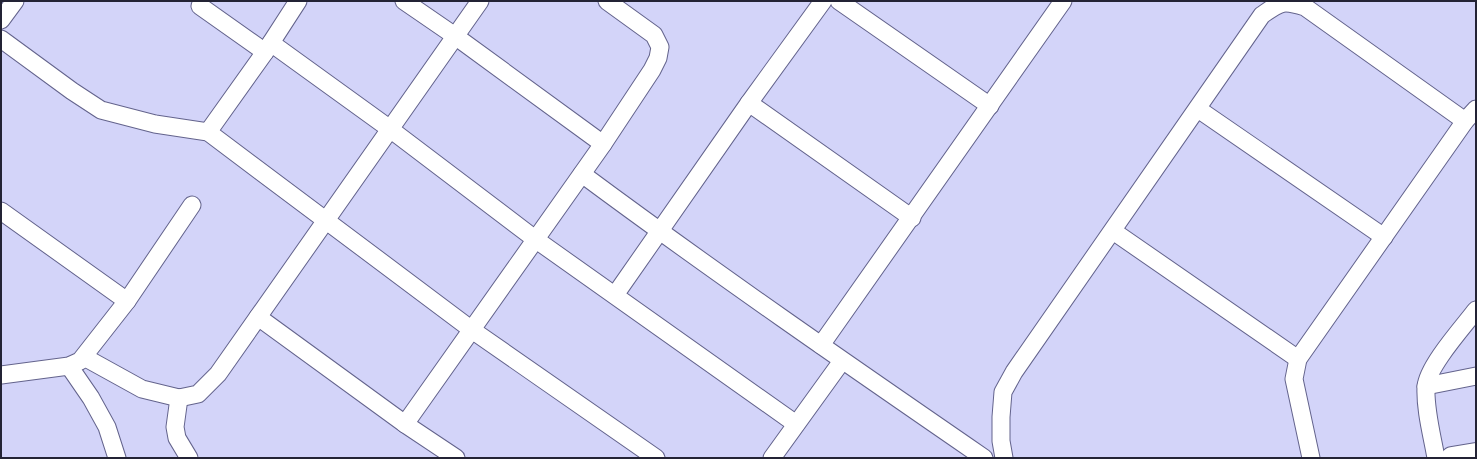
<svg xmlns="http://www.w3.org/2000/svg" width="1477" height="459" font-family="'Nunito Sans',sans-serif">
<rect width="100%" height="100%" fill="#d3d4f9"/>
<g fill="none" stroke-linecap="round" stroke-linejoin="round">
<defs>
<g id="minor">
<path d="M404,1L455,36L603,144"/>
<path d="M839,1L990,106"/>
<path d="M200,6L265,52"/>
<path d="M1,20L15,1"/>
<path d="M1,39L72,91L101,110L155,124L208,132L472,330L656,458"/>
<path d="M271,43L390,129L535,239L796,424"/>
<path d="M749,103L912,218"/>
<path d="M1198,109L1384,237"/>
<path d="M208,132L265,52L298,1"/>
<path d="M582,174C714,272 849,365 984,458"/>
<path d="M1,211L127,301"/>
<path d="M1113,231L1298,359"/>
<path d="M615,295L749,103L823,1"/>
<path d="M258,317L405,424L456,458"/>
<path d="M821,345L1063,1"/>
<path d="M84,357L142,389L179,398L198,394L218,374L480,1"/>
<path d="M69,366L91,398L107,427L117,458"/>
<path d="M1,375L69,366L80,361L127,301L192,205"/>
<path d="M1426,386L1476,376"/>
<path d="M179,398L175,427L177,438L189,458"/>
<path d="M405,424L603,144L652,70L658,58L660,47L654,35L607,1"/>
<path d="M772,458L842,361"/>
<path d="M1004,458L1001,441V417L1003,392L1014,372L1262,15C1281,2 1282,0 1305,7L1465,121"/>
<path d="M1311,458L1294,379L1298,359L1465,121L1476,109"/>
<path d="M1436,458C1432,435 1425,410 1426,387C1427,367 1463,327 1476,310"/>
</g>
<path id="primary" d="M1452,458L1476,454"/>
</defs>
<use href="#minor" stroke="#63638c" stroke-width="19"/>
<use href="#primary" stroke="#63638c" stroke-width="24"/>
<use href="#minor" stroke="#fff" stroke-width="17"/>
<use href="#primary" stroke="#fff" stroke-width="22"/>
</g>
<rect width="1477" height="459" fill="none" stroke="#232335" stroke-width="4"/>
</svg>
